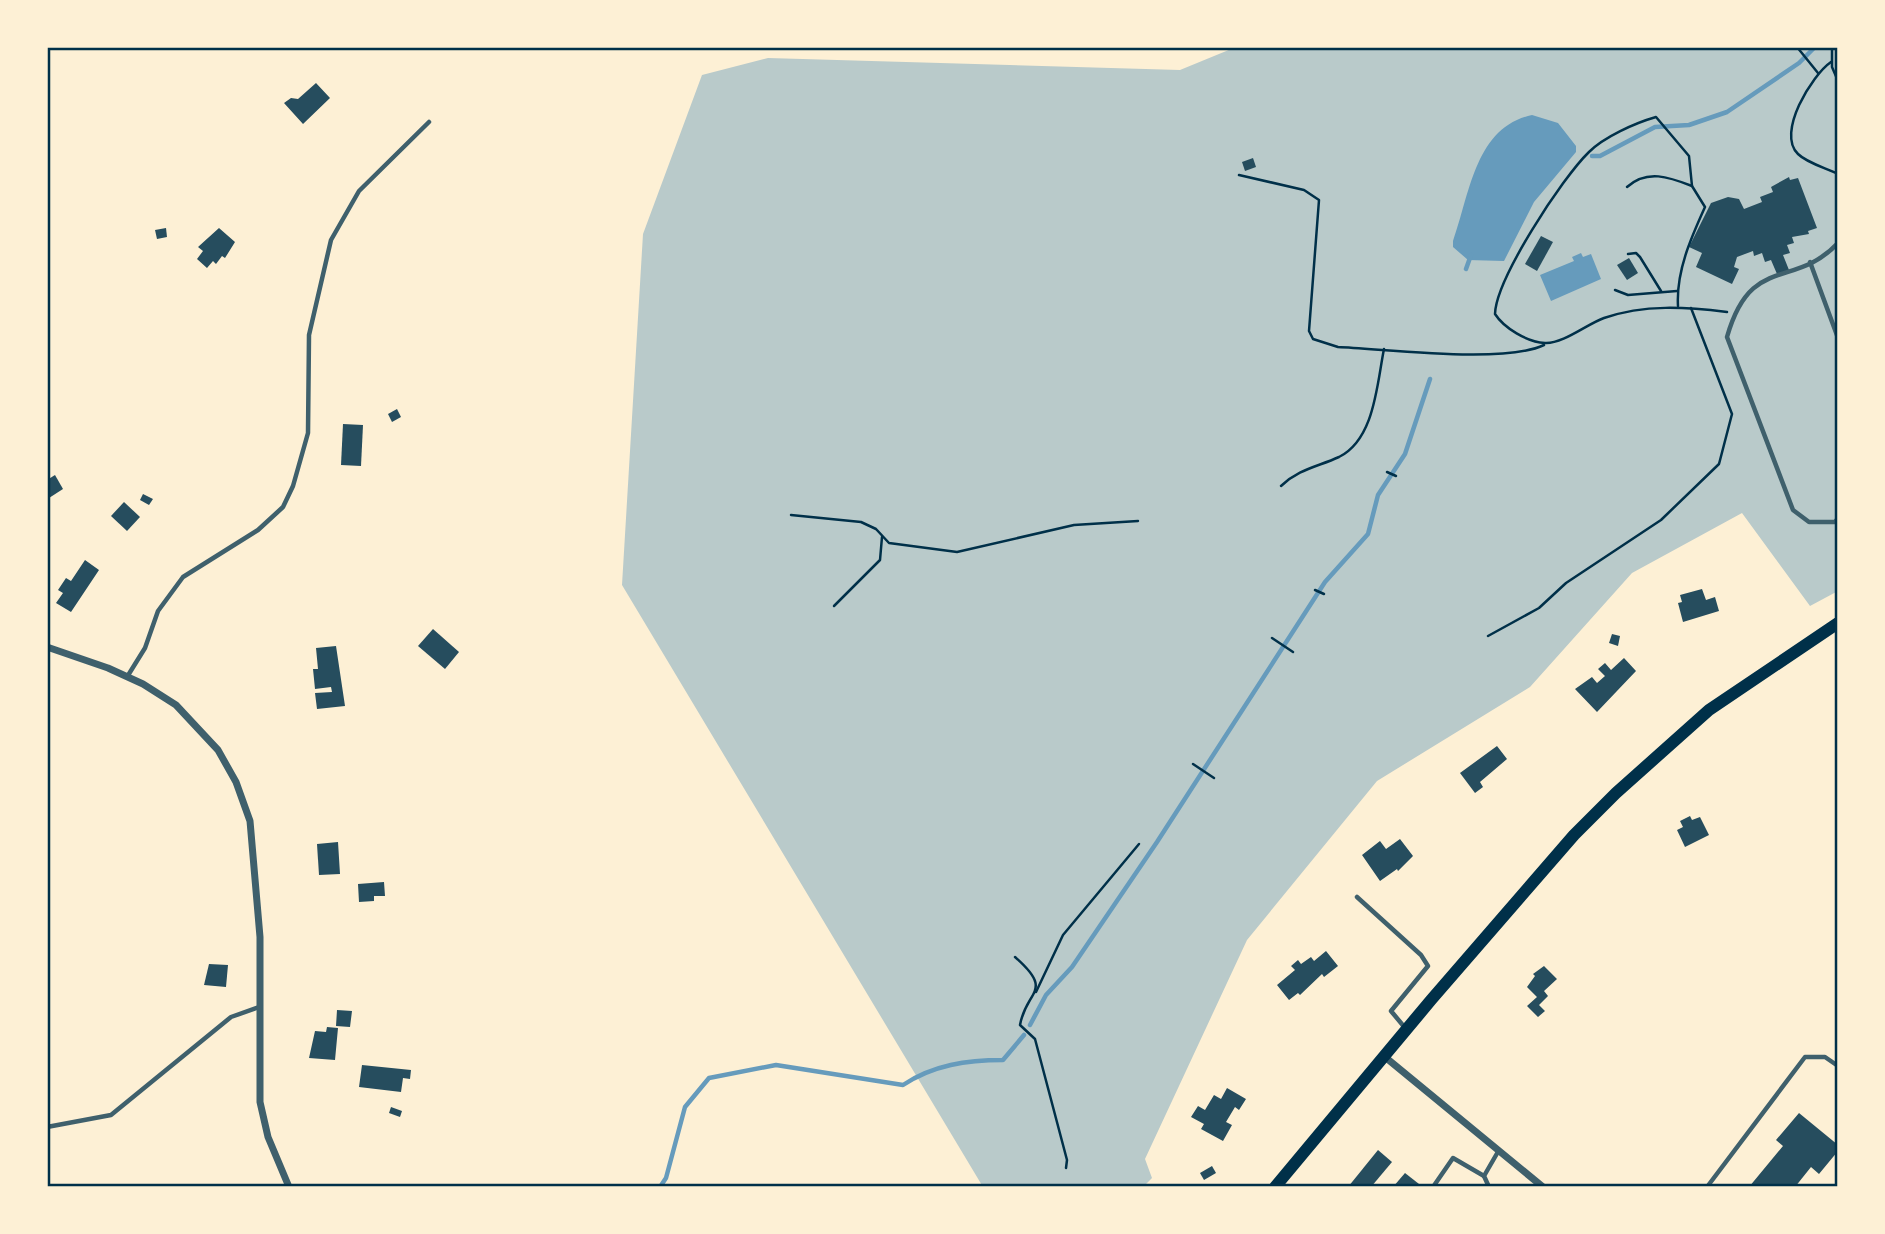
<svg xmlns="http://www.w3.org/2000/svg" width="1885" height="1234" font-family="'Sofia Sans Condensed',sans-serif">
<rect width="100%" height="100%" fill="#fdf0d5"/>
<path fill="#b9caca" d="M1236,47H1838V591L1810,606L1742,513L1632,573L1530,687L1377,781L1247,940L1145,1159L1152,1178L1143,1187H983L622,585L643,234L702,75L768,58L1180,70Z"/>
<g fill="#669bbc">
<path d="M1532,115L1558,123L1576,146V152L1534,202L1504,261L1468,260L1453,247V241C1470,194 1475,127 1532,115Z"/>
<path d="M1581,253L1583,257L1591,254L1601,279L1551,301L1540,275L1574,261L1572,257Z"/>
</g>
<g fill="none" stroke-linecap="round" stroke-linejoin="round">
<g stroke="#669bbc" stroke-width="4.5">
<path d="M1592,156H1600L1655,127L1689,125L1727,112L1799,63L1815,47"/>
<path d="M1466,269L1471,255"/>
<path d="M1030,1025L1046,995L1072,967L1157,842L1325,582L1368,534L1378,495L1405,454L1430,379"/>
<path d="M660,1187L666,1178L685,1107L709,1078L776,1065L903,1085C933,1065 967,1060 1003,1060L1024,1035"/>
</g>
</g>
<g fill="#264d5e">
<path d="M316,83L330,98L303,124L284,103L291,98L298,99Z"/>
<path d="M1253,158L1256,167L1245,171L1242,162Z"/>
<path d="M1789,177L1790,180L1798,178L1817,228L1808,231L1809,234L1792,237L1794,243L1787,245L1790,253L1783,255L1789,270L1777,274L1771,260L1765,262L1762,253L1754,256L1753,251L1737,257L1734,267L1739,269L1732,284L1696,267L1702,253L1689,247L1711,203L1728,197L1739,199L1744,209L1762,202L1760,197L1773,192L1771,187Z"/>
<path d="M166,228L167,237L157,239L155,230Z"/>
<path d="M219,228L235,242L225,258L222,256L216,264L213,261L207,268L197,259L203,251L198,247Z"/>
<path d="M1541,236L1553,242L1537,271L1525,264Z"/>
<path d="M1629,258L1638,273L1627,280L1617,265Z"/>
<path d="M397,409L401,417L392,422L388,414Z"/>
<path d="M343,424L363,425L361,466L341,465Z"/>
<path d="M55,475L63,489L49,498L47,480Z"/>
<path d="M143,494L153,499L149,505L140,500Z"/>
<path d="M124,502L140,517L127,531L111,516Z"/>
<path d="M85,560L99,570L71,612L56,603L63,593L58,590L66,578L71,581Z"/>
<path d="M1702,589L1706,600L1715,597L1719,611L1683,622L1678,603L1682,602L1680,595Z"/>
<path d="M433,629L459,652L445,669L418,646Z"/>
<path d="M1612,634L1620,636L1618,646L1609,643Z"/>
<path d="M336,646L345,706L317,709L315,693L332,692L331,687L315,689L313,669H318L316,648Z"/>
<path d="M1624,658L1636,671L1597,712L1575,689L1592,677L1597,683L1605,676L1598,669L1605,663L1611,670Z"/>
<path d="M1497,746L1507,759L1480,782L1483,787L1475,793L1460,773Z"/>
<path d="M1690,816L1692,820L1700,817L1709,835L1685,847L1677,830L1683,827L1680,821Z"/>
<path d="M1400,839L1413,856L1398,871L1397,869L1380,881L1362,855L1380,841L1386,849Z"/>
<path d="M338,842L340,874L319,875L317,844Z"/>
<path d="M384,882L385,896H374V901L359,902L358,884Z"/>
<path d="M1326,951L1338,966L1324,977L1322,974L1300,995L1298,993L1289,1000L1277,985L1295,970L1291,966L1298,960L1301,964L1311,957L1314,961Z"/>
<path d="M209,964L228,965L226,987L204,985Z"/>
<path d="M1544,966L1557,979L1544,991L1548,996L1539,1005L1545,1011L1538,1017L1527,1006L1537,997L1527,987L1535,976L1533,974Z"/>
<path d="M337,1010L352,1011L350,1027L336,1026Z"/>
<path d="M327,1027L338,1028L335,1060L309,1058L315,1031L326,1032Z"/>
<path d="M362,1065L411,1070L410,1079L403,1078L401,1092L359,1087Z"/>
<path d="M1227,1088L1246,1099L1239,1110L1235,1107L1226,1122L1232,1125L1223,1141L1201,1129L1204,1124L1191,1117L1198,1106L1205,1110L1214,1095L1221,1099Z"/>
<path d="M391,1107L402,1111L400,1117L389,1113Z"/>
<path d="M1799,1113L1838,1145V1151L1819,1174L1811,1167L1795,1187H1749L1783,1146L1776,1140Z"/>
<path d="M1378,1150L1392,1162L1371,1187H1348Z"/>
<path d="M1212,1166L1216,1173L1204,1180L1200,1173Z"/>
<path d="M1405,1173L1419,1184L1393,1187Z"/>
</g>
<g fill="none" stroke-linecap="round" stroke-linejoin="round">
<g stroke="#003049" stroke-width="2.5">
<path d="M1797,47L1818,73"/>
<path d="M1832,47V67L1838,81"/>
<path d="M1831,62C1812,75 1776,133 1798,154C1807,163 1826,168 1838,174"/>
<path d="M1239,175L1304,190L1319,200L1309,331L1313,339L1338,347C1387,349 1504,364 1544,345"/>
<path d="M1627,187C1647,169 1669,177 1692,186"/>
<path d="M1628,254L1636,253L1640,257L1661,291"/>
<path d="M1615,290L1628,295L1677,291"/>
<path d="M1678,306C1676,271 1691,238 1705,207L1692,186L1689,156L1656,117C1635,123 1604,137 1589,152C1562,178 1496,279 1495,314C1504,328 1527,342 1545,343C1563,344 1587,324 1604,318C1645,304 1686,307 1727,312"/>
<path d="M1387,472L1396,476"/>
<path d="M1281,486C1299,469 1317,467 1339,457C1375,439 1377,383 1384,349"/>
<path d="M791,515L861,522L876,529L889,543L957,552L1074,525L1138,521"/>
<path d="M1315,590L1324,594"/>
<path d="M834,606L880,560L882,537"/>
<path d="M1488,636L1539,608L1566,583L1661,520L1719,464L1732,414L1691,308"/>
<path d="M1272,638L1293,652"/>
<path d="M1193,764L1214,778"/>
<path d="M1015,957C1055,992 1026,990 1020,1025L1035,1039L1067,1160L1066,1168"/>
<path d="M1036,992L1063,935L1139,844"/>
</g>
<g stroke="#3f606c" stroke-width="4.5">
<path d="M1838,243C1794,290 1751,253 1727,337L1793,510L1809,522H1835L1838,518"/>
<path d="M1810,262L1838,338"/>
<path d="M127,677L145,648L158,611L183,577L258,530L283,507L293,486L308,433L309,335L331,240L359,191L429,122"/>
<path d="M1357,897L1421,955L1428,966L1391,1011L1406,1029"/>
<path d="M47,1127L111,1115L231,1017L259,1007"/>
<path d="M1433,1187L1453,1158L1484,1176"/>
<path d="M1489,1187L1484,1176L1499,1150"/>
<path d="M1707,1187L1805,1057H1825L1838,1066"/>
</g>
<g stroke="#3f606c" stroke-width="7">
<path d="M47,647L108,668L143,684L176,705L218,750L236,782L250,821L260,937V1102L268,1137L289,1187"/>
<path d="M1385,1057L1543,1187"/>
</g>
<path stroke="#003049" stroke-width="12" d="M1275,1187L1431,1000L1574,835L1616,793L1709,710L1838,623"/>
</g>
<rect width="1885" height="1234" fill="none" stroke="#fdf0d5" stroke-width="98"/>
<rect x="49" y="49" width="1787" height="1136" fill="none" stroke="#003049" stroke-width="2.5"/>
</svg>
